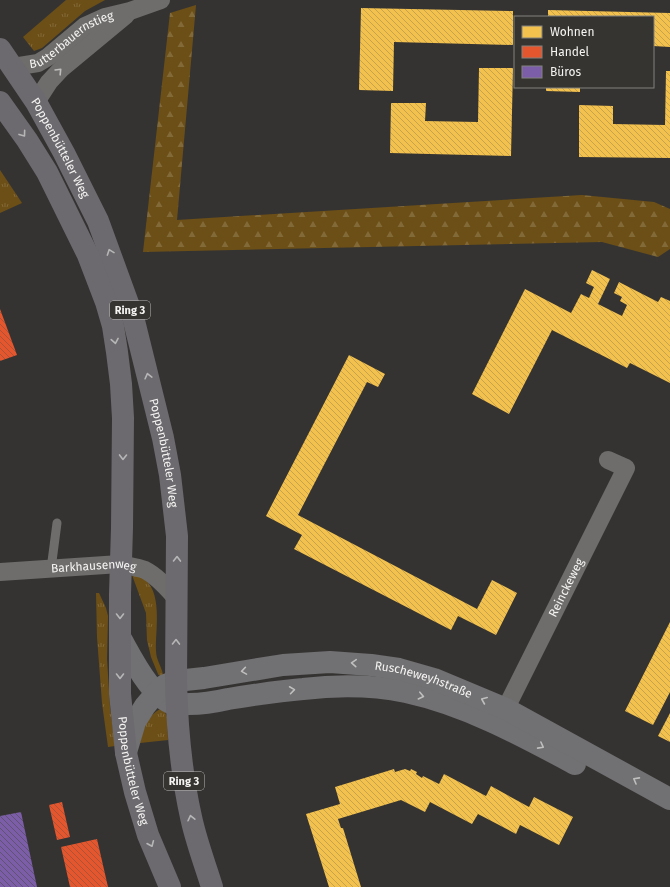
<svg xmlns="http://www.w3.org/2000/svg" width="670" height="887" font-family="'Fira Sans',sans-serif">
<defs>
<pattern id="grass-tufts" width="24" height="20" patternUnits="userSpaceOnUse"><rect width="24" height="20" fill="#6c4f16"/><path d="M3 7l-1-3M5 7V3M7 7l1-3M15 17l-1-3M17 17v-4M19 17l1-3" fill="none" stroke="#826938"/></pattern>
<pattern id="forest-firs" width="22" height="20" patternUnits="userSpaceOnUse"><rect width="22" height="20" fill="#6c4f16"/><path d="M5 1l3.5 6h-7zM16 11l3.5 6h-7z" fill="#826938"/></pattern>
<pattern id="homes-back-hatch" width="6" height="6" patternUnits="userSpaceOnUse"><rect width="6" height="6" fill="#f2c14e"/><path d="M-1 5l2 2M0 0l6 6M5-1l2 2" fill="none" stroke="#c8a34d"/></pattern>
<pattern id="shops-back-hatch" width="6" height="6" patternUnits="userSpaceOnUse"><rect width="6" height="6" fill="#e4572e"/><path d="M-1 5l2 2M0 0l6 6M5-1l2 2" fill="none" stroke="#ae5237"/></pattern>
<pattern id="offices-back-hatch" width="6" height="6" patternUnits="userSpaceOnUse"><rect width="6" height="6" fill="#7b5ea7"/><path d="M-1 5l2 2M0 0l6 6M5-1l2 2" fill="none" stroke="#605273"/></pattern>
</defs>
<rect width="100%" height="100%" fill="#353331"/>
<g fill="url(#grass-tufts)">
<path d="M66,0H105L85,11L42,48L34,51L23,37Z"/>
<path d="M0,170L22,203L0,213Z"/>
<path d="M132,575C134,576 138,576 141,577C164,589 155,631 156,651C156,660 162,667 163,675L161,677L158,674L151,657L147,640L146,613Z"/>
<path d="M96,593H99L106,608L108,616L107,659L110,707L115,746L108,747L102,703L97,637Z"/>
<path d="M160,709L165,712L167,717L168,740L140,743C143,730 147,716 160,709Z"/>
</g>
<path fill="url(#forest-firs)" d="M196,5L177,220L582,195L654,202L670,209V249L658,257L602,242L143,252L170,13Z"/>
<g fill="url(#homes-back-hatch)">
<path d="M361,8L513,11V45L394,42L393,91L359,90Z"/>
<path d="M548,10L670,13V47L653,46V17H548Z"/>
<path d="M479,68H513L511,156L390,153L391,103H426L425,121L478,122Z"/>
<path d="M666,71H670V158L579,157V105L613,106V124L665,125Z"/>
<path d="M546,87H580V92L546,91Z"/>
<path d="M592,270L610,279L598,304L622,316L627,305L620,301L622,297L614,293L619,282L658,302L661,297L670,301V383L630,363L627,368L552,330L509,414L472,394L525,289L571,313L581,294L589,298L594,287L586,283Z"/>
<path d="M349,355L385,374L378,387L367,382L298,515L477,609L492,580L517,593L496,635L458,616L451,630L294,549L302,535L266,516Z"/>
<path d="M670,622V692L653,725L625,711Z"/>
<path d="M670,713V742L658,736Z"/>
<path d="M394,769L395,772L405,769L410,771L411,769L417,772L416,774L422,778L423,776L439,784L444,774L486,796L491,786L529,807L534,797L573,817L559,845L520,825L516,834L478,814L472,824L430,802L425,812L401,800L338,819L341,828H343L361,887H329L306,814L340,804L335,787Z"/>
</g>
<g fill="url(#shops-back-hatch)">
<path d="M0,309L17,355L0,361Z"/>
<path d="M62,802L70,837L57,840L49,805Z"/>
<path d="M97,839L108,887H70L61,847Z"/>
</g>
<path fill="url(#offices-back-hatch)" d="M21,812L37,887H0V816Z"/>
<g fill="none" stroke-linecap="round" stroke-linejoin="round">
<path stroke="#6e6d6c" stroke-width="9" d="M51,569L57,523"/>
<g stroke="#6e6d6c" stroke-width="18">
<path id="s1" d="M13,67L38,63L48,57L85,26L105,17L130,11L161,0"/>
<path d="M36,102L49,82L62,68L126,15"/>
<path id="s2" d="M0,572L120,564C128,566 137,567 145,570C157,576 167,588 176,598"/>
<path id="s3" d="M500,720L626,468L608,460"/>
</g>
<g stroke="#717072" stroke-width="22">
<path d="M120,637C131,656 152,701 177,705C180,705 185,704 189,704C202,704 215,702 228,699C253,695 278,691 303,689C337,685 372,685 406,692C466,705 521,735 575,764"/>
<path id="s4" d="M126,752L135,722L145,706L156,693L165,685L176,681L204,678L283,665L330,662L371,665L399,669L434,679L506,709L670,799"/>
</g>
<g stroke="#6c6a6e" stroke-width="22">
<path id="s5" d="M0,49L36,102L64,153L98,221L133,317L163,438L170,475L177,536L176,681C177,727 181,772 191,817C196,841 205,864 212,887"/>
<path id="s6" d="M0,102L27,140L47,172L88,255L106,302L113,326L117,352L121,384L123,418L122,528L120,594V694L126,753L135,792L148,835L170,887"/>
</g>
</g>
<defs><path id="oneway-chevron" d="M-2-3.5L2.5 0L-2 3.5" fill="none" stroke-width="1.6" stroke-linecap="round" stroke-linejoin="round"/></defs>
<use stroke="#bfbebc" href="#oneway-chevron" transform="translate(59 71) rotate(-46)"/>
<g stroke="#b7b6b7">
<use href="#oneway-chevron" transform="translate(23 134) rotate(54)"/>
<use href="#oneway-chevron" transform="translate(110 252) rotate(-110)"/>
<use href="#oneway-chevron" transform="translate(115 341) rotate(80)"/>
<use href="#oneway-chevron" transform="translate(148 376) rotate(-104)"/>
<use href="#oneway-chevron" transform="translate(123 457) rotate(91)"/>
<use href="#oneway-chevron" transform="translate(177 559) rotate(-89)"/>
<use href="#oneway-chevron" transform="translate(120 616) rotate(90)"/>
<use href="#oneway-chevron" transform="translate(176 642) rotate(-89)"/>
<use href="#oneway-chevron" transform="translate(120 676) rotate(90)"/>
<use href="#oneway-chevron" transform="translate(191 818) rotate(-103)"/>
<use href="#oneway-chevron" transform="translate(151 844) rotate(67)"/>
</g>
<g stroke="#c0bfbf">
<use href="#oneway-chevron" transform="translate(354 663) rotate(-176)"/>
<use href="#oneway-chevron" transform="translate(244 671) rotate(171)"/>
<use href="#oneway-chevron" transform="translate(292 690) rotate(-8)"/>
<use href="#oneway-chevron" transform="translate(421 696) rotate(13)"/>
<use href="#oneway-chevron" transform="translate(484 700) rotate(-157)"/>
<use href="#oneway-chevron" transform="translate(541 746) rotate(28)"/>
<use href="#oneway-chevron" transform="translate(636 780) rotate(-151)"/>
</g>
<g text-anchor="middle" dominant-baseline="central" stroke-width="4" stroke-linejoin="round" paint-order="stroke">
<g fill="#363430" stroke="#bcbab8" stroke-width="1">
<rect x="110" y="301" width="40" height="18" rx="3"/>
<rect x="164" y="772" width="40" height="18" rx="3"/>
</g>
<g font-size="11" font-weight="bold" fill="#f5f4f2">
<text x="130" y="310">Ring 3</text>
<text x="184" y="781">Ring 3</text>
</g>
<g font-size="12" fill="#f5f4f2" stroke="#363430">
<text stroke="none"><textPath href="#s1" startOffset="66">Butterbauernstieg</textPath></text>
<text stroke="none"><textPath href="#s5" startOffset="116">Poppenbütteler Weg</textPath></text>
<text stroke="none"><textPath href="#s5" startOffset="440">Poppenbütteler Weg</textPath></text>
<text stroke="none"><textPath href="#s2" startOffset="94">Barkhausenweg</textPath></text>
<text stroke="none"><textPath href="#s3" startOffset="148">Reinckeweg</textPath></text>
<text stroke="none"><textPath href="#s4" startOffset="342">Ruscheweyhstraße</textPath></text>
<text stroke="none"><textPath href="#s6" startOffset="699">Poppenbütteler Weg</textPath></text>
</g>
</g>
<rect x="514" y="16" width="140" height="72" fill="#363430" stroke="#82817e"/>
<rect x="522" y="26" width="20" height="12" fill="#f2c14e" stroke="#82817e"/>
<text x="550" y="36" font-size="12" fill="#f5f4f2">Wohnen</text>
<rect x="522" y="46" width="20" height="12" fill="#e4572e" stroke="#82817e"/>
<text x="550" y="56" font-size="12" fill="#f5f4f2">Handel</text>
<rect x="522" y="66" width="20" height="12" fill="#7b5ea7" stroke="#82817e"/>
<text x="550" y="76" font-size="12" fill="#f5f4f2">Büros</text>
</svg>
